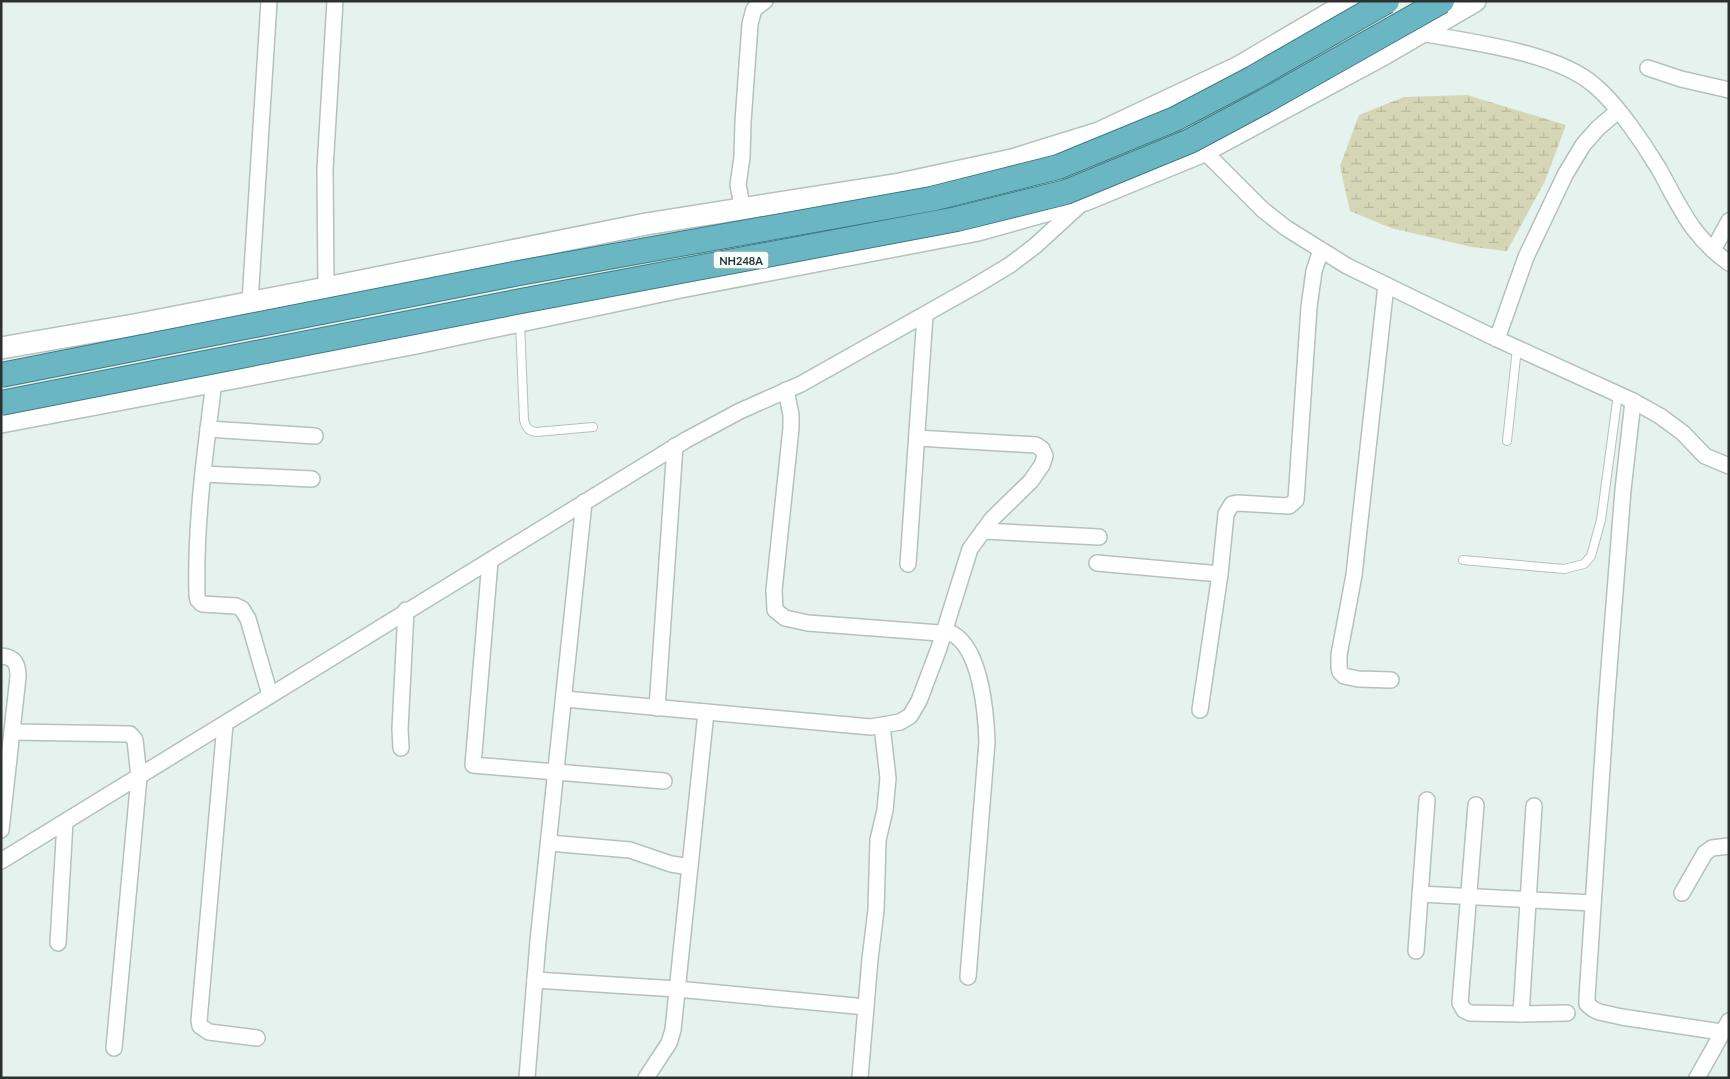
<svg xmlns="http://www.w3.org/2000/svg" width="1730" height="1079" font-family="Lato,sans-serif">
<defs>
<pattern id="wetland-marsh" width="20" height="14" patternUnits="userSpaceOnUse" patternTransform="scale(1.25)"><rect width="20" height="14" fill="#d5d6b5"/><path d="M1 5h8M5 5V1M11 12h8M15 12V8" fill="none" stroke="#b7b89c"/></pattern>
</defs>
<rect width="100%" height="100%" fill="#e5f2ee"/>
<path fill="url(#wetland-marsh)" d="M1467,95L1566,125L1545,181L1507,251L1472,247L1391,228L1350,211L1340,166L1359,115L1404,97Z"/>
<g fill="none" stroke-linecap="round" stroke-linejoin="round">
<defs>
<g id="service">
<path d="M520,323L524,420C526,427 528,431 536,432L593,427"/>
<path d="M1507,441L1517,348"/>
<path d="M1463,560L1564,569L1584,564L1591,556L1601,520L1618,394"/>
</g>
<g id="minor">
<path d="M1421,33C1470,42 1556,52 1594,85C1617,104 1644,144 1659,169C1680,207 1692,237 1729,263"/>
<path d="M1648,68L1681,79L1729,90"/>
<path d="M1175,110L1204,151L1263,210L1286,228L1347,266L1497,339L1633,401L1660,416L1683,433L1705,456L1729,466"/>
<path d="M743,210L738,185L742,157L743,122L750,24L754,9L765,1"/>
<path d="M1713,250L1729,221"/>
<path d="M1386,285L1354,575L1339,655V667L1340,672L1344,676L1358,679L1391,680"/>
<path d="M326,288L325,169L335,1"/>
<path d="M250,302L269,1"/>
<path d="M1497,339L1526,257L1565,175L1583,145L1598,128L1618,111"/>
<path d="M214,382C205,453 195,523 197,595L198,600L202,604L236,606L242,609L248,619L270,695"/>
<path d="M786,390L791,415V428L774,590L775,610L785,618L808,623L953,634C981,650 986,713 987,742L968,977"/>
<path d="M1633,401L1623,490L1606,707L1587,998V1004L1593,1009L1599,1012L1622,1017L1721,1032"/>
<path d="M208,429L315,436"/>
<path d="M203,474L312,479"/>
<path d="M983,531L1099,537"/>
<path d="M490,561L473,765L664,781"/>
<path d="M1097,563L1220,574"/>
<path d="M908,564L925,315"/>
<path d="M1,656C15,657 18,664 18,677L1,830"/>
<path d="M565,699L871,727L900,722L910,716L919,701L939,648L970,549L992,519L1031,481L1042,465L1045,456L1042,449L1036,445L917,438"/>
<path d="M657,708L675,446"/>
<path d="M1200,710L1220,574L1226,514L1232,504L1237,503L1289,506L1296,500L1309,307L1314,271L1321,250"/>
<path d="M225,724L199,1021L200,1026L209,1032L257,1038"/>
<path d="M13,732L130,734L135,740L139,777L114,1048"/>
<path d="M401,748L400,729L406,610"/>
<path d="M1476,805L1460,1003L1464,1010L1470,1013L1521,1014L1567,1013"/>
<path d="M549,843L630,850L671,864L690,867"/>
<path d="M1,861L686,440L740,411L801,384L975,286L1010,265L1035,246L1082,203"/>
<path d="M1682,893L1705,853L1712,848L1729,846"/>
<path d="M1420,894L1592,903"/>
<path d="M58,943L65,822"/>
<path d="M1416,951L1427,800"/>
<path d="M535,980L677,989L866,1007"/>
<path d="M1521,1014L1534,806"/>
<path d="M527,1078L538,941L584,502"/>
<path d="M646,1078L669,1043L673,1030L706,712"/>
<path d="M860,1078L870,959L876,910L878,840L885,810L888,778L882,726"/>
<path d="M1697,1078L1729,1021"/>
</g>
<g id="secondary">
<path d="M1,348L134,325L326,288L646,224L900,184L1012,160L1099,133L1239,67L1351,1"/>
<path d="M1,422L416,343L680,287L978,230L1085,200L1204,151L1384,54L1475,1"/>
</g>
</defs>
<use href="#service" stroke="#b4c1bd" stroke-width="10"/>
<use href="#minor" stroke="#b4c1bd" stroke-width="18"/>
<use href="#secondary" stroke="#b4c1bd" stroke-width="24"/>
<use href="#service" stroke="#fff" stroke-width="8"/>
<use href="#minor" stroke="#fff" stroke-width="15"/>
<use href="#secondary" stroke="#fff" stroke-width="21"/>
<defs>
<g id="trunk-bridge">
<path d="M1,375L519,273L931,199L1058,167L1175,119L1253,78L1387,1"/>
<path d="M1,403L521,301L957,219L1066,192L1190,141L1265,101L1442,1"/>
</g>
</defs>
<use href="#trunk-bridge" stroke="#3d7c86" stroke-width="26" stroke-linecap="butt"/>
<use href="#trunk-bridge" stroke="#6bb6c3" stroke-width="24"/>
</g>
<g text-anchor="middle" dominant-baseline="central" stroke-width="4.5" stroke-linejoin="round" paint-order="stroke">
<rect fill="#f4fffc" stroke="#686f6d" stroke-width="1" x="713.5" y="251.5" width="55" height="17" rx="4"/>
<g font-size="11" font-weight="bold" fill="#2c3130">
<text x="741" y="260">NH248A</text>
</g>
</g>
<rect width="1730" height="1079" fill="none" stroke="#2c3130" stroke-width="5"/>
</svg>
